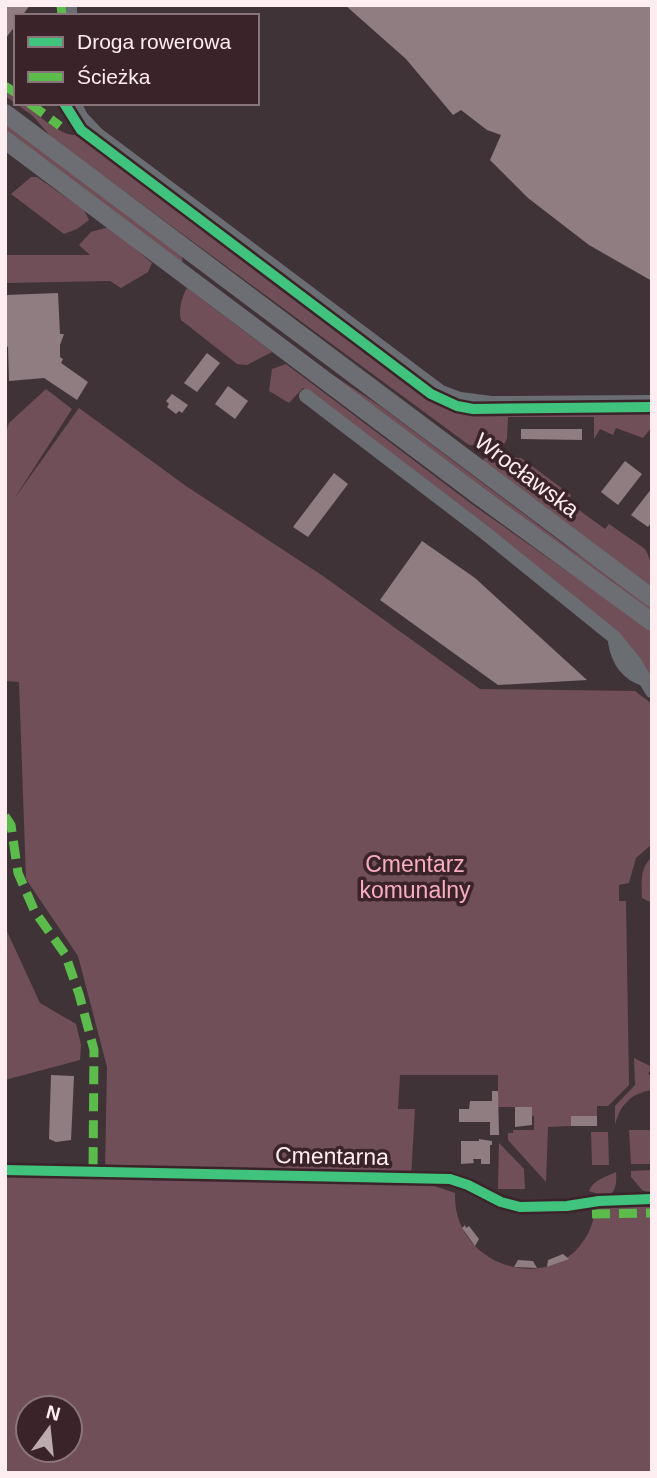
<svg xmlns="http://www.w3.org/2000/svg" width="657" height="1478" font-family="Helvetica,sans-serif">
<rect width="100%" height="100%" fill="#403337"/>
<g fill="#714f58" fill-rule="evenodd">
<path d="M5,90L16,97V103H24C38,114 60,138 80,135L437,404L467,413L652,412V427L643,438L616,428L613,435L600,429L594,439V417H508L507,438L505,443L497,446L469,445L52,138L33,116L5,96Z"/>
<path d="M5,122L181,254L183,262L172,257L5,131Z"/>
<path d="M31,177H37L84,210L89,220L77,229L64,234L11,194Z"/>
<path d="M109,227L152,263L148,272L121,288L110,281L5,283V255H90L79,245L91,232Z"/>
<path d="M208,282L333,375L383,408L565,545L652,605V613L577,562Z"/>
<path d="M187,288L272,352L247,365L237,364L181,320C178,311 182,296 187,288Z"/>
<path d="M286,364L473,505L652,631V674H648L466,510L303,388L289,403L269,391L272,369Z"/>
<path d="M46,389L72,409L14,499L79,408L186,486L323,576L480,689L635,691L652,704V844L636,858L629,883L619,885V901H626L629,1085L608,1106H597V1116H571V1126L548,1127L546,1182L508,1140V1133H513V1130H534V1117L532,1115V1107H498V1075H400L398,1109H415L411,1178L455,1193C452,1278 582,1303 596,1207H652V1473H5V1172H105L107,1067L78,956L26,879L19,682L5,681V435L9,423ZM28,1408H70V1450H28Z"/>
<path d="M487,456L521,458L571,495L568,502L605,529L609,524L645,549C652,560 652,574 652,587L482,461Z"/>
<path d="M652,857V903L642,898C642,883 639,869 652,857Z"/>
<path d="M5,927L40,1003L76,1024L81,1045L80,1060L5,1080Z"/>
<path d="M634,1058L652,1067L648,1074L652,1076V1090C631,1093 620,1105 615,1125V1106L635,1085Z"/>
<path d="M629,1130H652V1164H631Z"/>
<path d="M591,1132H608L609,1165H592Z"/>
<path d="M499,1143L524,1169L525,1189H498Z"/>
<path d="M652,1170V1194L642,1190L631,1177V1171Z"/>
<path d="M616,1172C617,1182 616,1192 607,1197L589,1191C593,1180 606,1177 616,1172Z"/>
</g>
<g fill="#907d82">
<path d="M5,5H30L22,16H16V25L5,39Z"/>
<path d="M345,5H652V281L589,245L528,198L490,160L501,135L487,130L461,110L453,115L406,59Z"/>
<path d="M58,293L60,334H64L60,345V357L63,359L61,363L88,382L77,400L44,378L9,381L8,347L5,345V295Z"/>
<path d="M207,353L220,363L197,392L184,383Z"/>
<path d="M228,386L248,401L235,419L215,404Z"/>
<path d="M172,394L188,405L182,413L179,411L176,414L167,407L169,404L166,401Z"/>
<path d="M521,429H582V440L521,439Z"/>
<path d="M625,461L642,474L618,505L601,492Z"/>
<path d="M334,473L348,484L308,537L293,527Z"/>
<path d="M652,488V522L648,527L631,515Z"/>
<path d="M422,541L475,578L587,680L498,685L380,600Z"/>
<path d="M51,1075L74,1076L71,1140L56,1142L49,1139Z"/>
<path d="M492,1091H498L499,1135H490V1122H459V1109H469L470,1101H492Z"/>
<path d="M515,1107H532V1125L515,1127Z"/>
<rect x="571" y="1116" width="26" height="10"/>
<path d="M479,1139L492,1141V1145H490V1164H481V1159H473L474,1163L461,1164V1141H479Z"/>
<path d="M465,1225L466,1228L469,1226L479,1239L475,1246L462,1228Z"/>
<path d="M563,1254L569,1259L547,1267L548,1260Z"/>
<path d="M518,1260L533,1261L537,1268L514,1267Z"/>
</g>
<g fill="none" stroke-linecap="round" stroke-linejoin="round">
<g stroke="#6a6e72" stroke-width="14">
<path d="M70,5V16"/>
<path d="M74,103L81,117L97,134L441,392L460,399L491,403L652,402"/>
<path d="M306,396L484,532L614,637L635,663L652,691"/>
<path d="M615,642C618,660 626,673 644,679"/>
<path d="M5,1170L450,1179L468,1185L501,1202L520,1207L567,1206L599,1201L652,1199"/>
</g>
<g stroke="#6d6e73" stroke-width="18">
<path d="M5,113L652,598"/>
<path d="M5,140L479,496L652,622"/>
</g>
<g stroke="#5cbc4b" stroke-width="9" stroke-dasharray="18 9" stroke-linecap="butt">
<path d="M61,5L62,16"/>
<path d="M5,86L16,93"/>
<path d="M29,103L60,126"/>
<path d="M5,816L11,825L18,873L35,912L65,954L79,994L94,1050L93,1173"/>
<path d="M592,1214L652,1213"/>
</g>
<defs>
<g id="cycleway">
<path d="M64,103L81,130L431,394L457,406L473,409L652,407"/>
<path d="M5,1170L450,1179L468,1185L501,1202L520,1207L567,1206L599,1201L652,1199"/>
</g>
</defs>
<use href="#cycleway" stroke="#3b232a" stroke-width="15"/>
<use href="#cycleway" stroke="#40c37c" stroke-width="10"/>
</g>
<g text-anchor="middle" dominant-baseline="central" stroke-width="7" stroke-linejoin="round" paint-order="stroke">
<g font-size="23" fill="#feedf1" stroke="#3b232a">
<text transform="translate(527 475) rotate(37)">Wrocławska</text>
<text transform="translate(332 1156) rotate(1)">Cmentarna</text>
</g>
<g font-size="23" fill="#f8adc1" stroke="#3b232a">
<text x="415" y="864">Cmentarz<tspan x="415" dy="26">komunalny</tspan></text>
</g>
</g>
<rect width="657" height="1478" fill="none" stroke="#feedf1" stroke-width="14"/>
<rect x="14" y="14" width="245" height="91" fill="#3b232a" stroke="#89747a" stroke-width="2"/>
<rect x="28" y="37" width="35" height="10" fill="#40c37c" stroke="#89747a" stroke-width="2"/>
<text x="77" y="49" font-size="21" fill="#feedf1">Droga rowerowa</text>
<rect x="28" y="72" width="35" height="10" fill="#5cbc4b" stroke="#89747a" stroke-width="2"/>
<text x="77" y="84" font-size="21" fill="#feedf1">Ścieżka</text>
<g transform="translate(49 1429) rotate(15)"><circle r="33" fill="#3b232a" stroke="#89747a" stroke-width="2"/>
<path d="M0-5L12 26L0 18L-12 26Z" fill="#bcacb0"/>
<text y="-10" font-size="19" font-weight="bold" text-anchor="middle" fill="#feedf1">N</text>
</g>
</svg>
